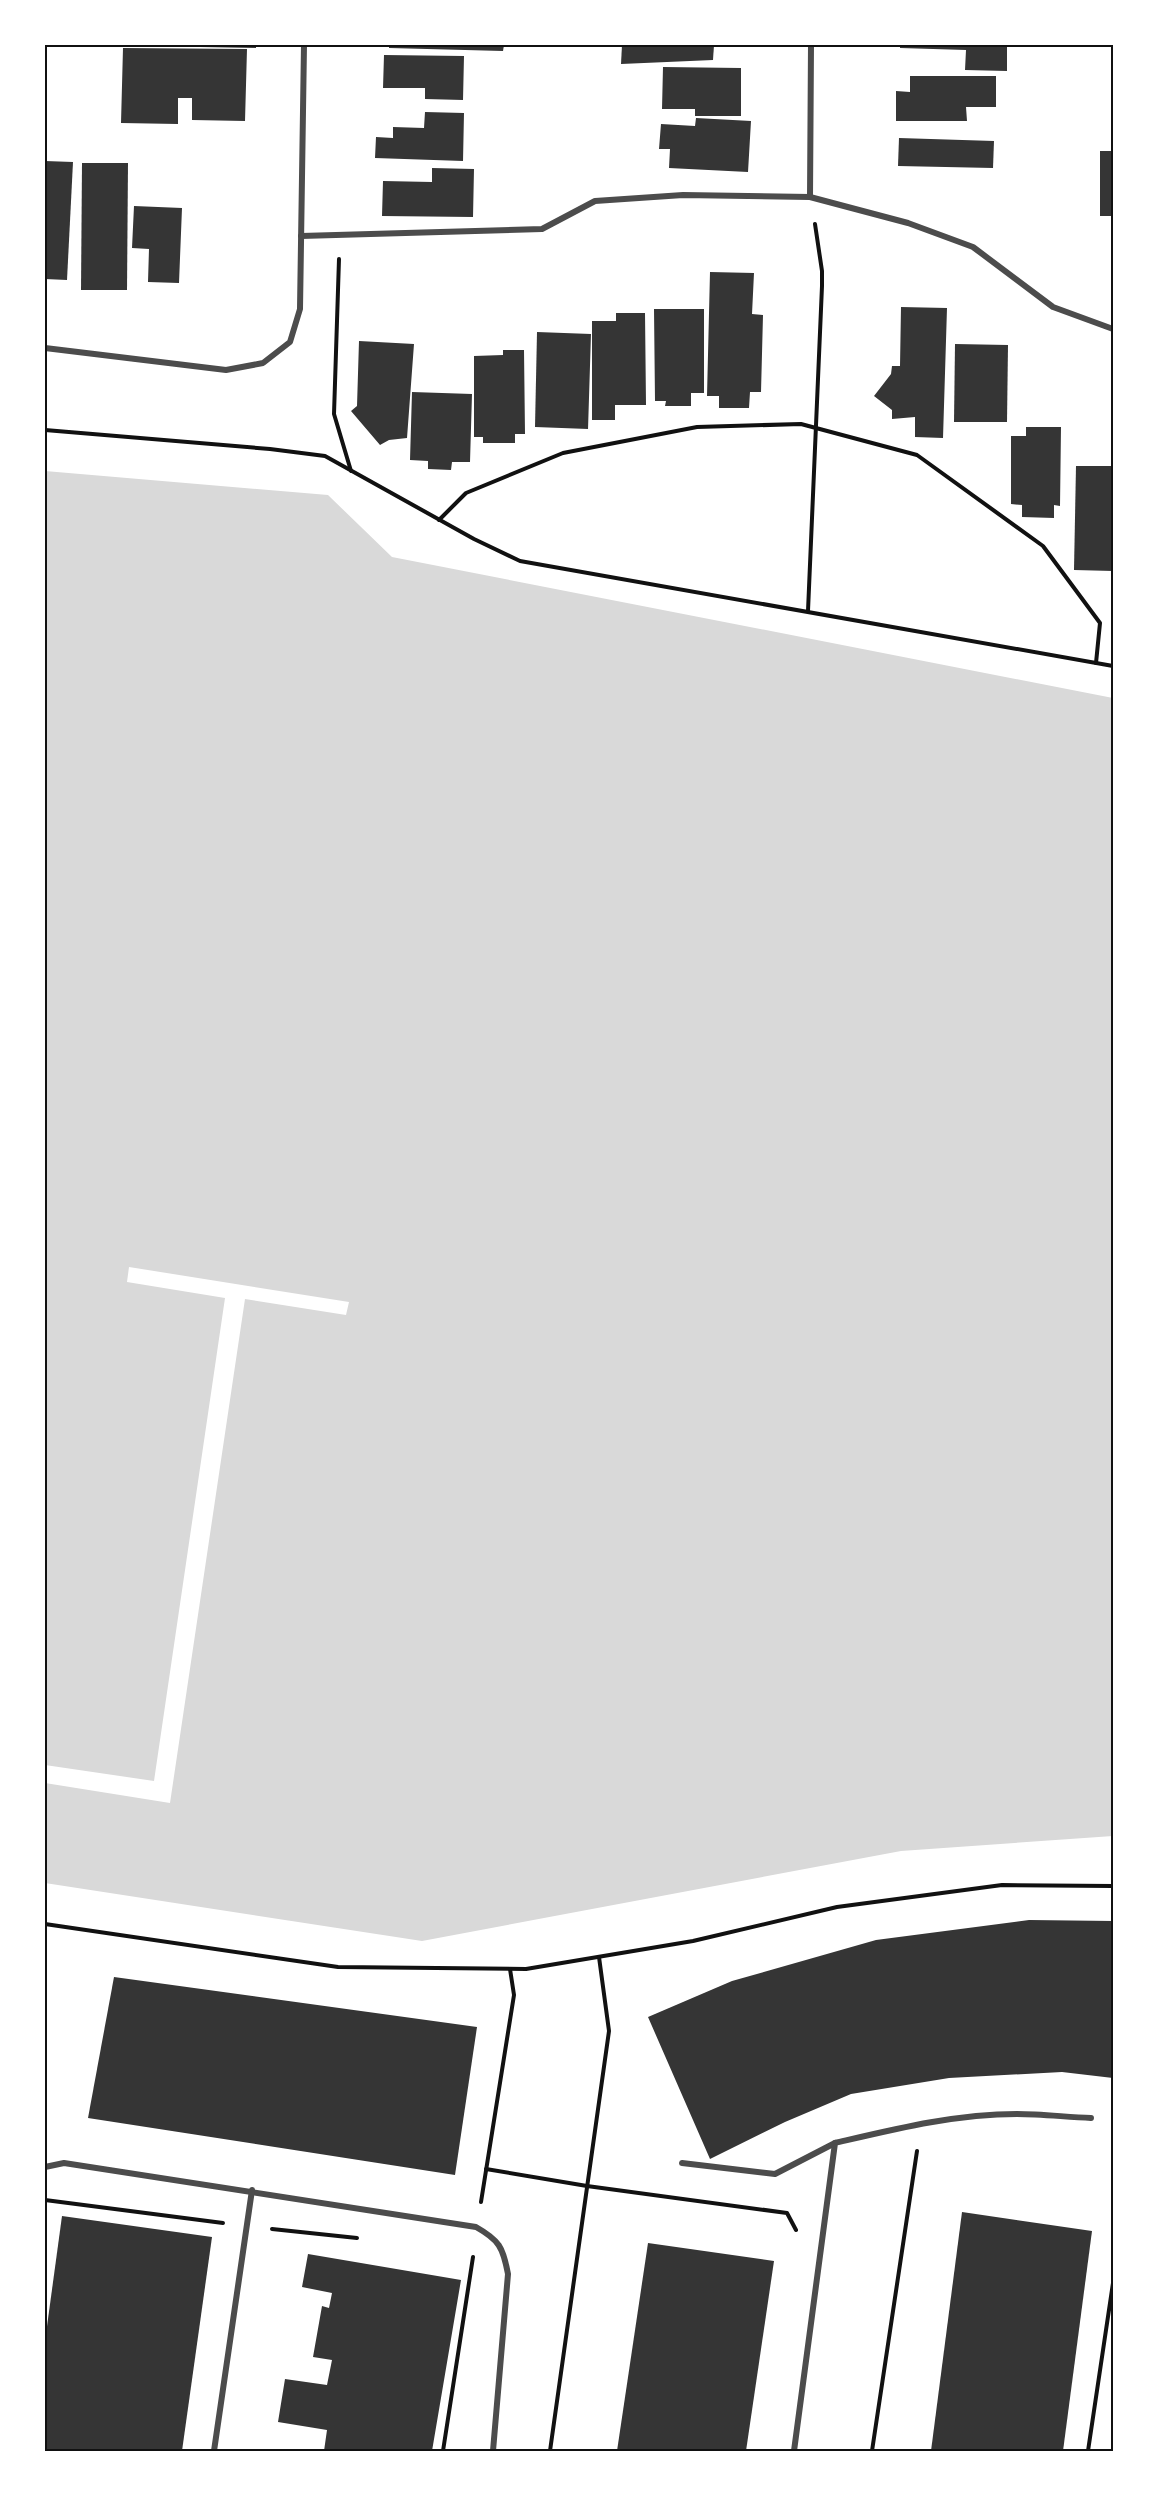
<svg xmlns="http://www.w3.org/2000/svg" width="1158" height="2496" font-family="Signika,sans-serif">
<rect width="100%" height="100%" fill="#fff"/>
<path fill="#d9d9d9" d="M45,471L328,495L392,557L1113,698V1836L901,1851L422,1941L45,1883Z"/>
<path fill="#fff" d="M129,1267L349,1302L346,1315L245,1299L170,1803L45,1783V1765L154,1781L225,1298L127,1282Z"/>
<g fill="#353535">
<path d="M200,45H256V48L200,47Z"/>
<path d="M389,45H504L503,51L389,48Z"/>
<path d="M622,45H714L713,60L621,64Z"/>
<path d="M900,45H1007V71L965,70L966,50L900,48Z"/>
<path d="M123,48L247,49L245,121L192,120V98H178V124L121,123Z"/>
<path d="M384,55L464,56L463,100L425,99V88H383Z"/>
<path d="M663,67L741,68V116H695V109H662Z"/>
<path d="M910,76H996V107H966L967,121H896V91L910,92Z"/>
<path d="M425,112L464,113L463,161L375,158L376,137L393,138V127L424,128Z"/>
<path d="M696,118L751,121L748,172L669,168L670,149H659L661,124L695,126Z"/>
<path d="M899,138L994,141L993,168L898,166Z"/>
<rect x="1100" y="151" width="13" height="65"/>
<path d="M45,161L73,162L67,280L45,279Z"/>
<path d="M82,163H128L127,290H81Z"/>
<path d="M432,168L474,169L473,217L382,216L383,181L432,182Z"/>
<path d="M134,206L182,208L179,283L148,282L149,249L132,248Z"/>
<path d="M710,272L754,273L752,314L763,315L761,392H750L749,408H719V396H707Z"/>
<path d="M901,307L947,308L943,438L915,437V417L892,419V410L874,396L891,374L892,366H900Z"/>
<path d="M654,309H704V393H691V406H665L666,401H655Z"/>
<path d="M616,313H645L646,405H615V420H592V321H616Z"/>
<path d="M537,332L591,334L588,429L535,427Z"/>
<path d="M359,341L414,344L407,438L389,440L380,445L351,411L357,406Z"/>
<path d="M955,344L1008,345L1007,422H954Z"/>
<path d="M503,350H524L525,434H515V443H483V437H474V356L503,355Z"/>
<path d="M412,392L472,394L470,462H452L451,470L428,469V461L410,460Z"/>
<path d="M1026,427H1061L1060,506L1054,505V518L1022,517V505L1011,504V436H1026Z"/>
<path d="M1076,466H1113V571L1074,570Z"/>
<path d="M1029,1920L1113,1921V2078L1062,2072L949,2078L851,2094L785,2122L710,2159L648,2017L732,1981L876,1940Z"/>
<path d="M114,1977L477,2027L455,2175L88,2118Z"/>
<path d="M962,2212L1092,2231L1063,2451H931Z"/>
<path d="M62,2216L212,2237L182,2451H45V2341Z"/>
<path d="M648,2243L774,2261L746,2451H617Z"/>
<path d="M308,2254L461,2280L432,2451H324L327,2430L278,2422L285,2379L327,2385L332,2360L313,2357L322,2306L329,2308L332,2293L302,2287Z"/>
</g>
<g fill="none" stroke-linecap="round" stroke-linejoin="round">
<g stroke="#111" stroke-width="4">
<path d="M339,259L334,414L351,471"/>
<path d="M45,430L270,449L325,456L474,539L520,561L1113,666"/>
<path d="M439,520L466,493L563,453L697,427L801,424L917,455L1043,546L1100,623L1096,663"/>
<path d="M808,611L822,286V271L815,224"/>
<path d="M45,1924L338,1967L526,1969L693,1941L837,1907L1002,1885L1113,1886"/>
<path d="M486,2169L587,2186L787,2213L796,2230"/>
<path d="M45,2200L223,2223"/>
<path d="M481,2202L514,1995L510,1969"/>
<path d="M272,2229L357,2238"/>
<path d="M443,2451L473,2257"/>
<path d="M550,2451L609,2031L599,1957"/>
<path d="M872,2451L917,2151"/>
<path d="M1088,2451L1113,2283"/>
</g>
<g stroke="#4c4c4c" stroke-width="6">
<path d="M810,197L811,45"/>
<path d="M301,236L542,229L595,201L683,195L810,197L908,223L973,247L1053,307L1113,329"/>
<path d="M45,348L226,370L263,363L290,342L300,309L304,45"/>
<path d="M682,2163L775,2174L835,2143"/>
<path d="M45,2167L64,2163L476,2227C499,2240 503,2247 508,2274L493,2451"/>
<path d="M214,2451L252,2190"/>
<path d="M794,2451L835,2143C895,2129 955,2114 1017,2114C1041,2114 1066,2117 1091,2118"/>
</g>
</g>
<rect width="1158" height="2496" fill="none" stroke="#ffffff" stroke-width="93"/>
<rect x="46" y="46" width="1066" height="2404" fill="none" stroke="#111" stroke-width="2"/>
</svg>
